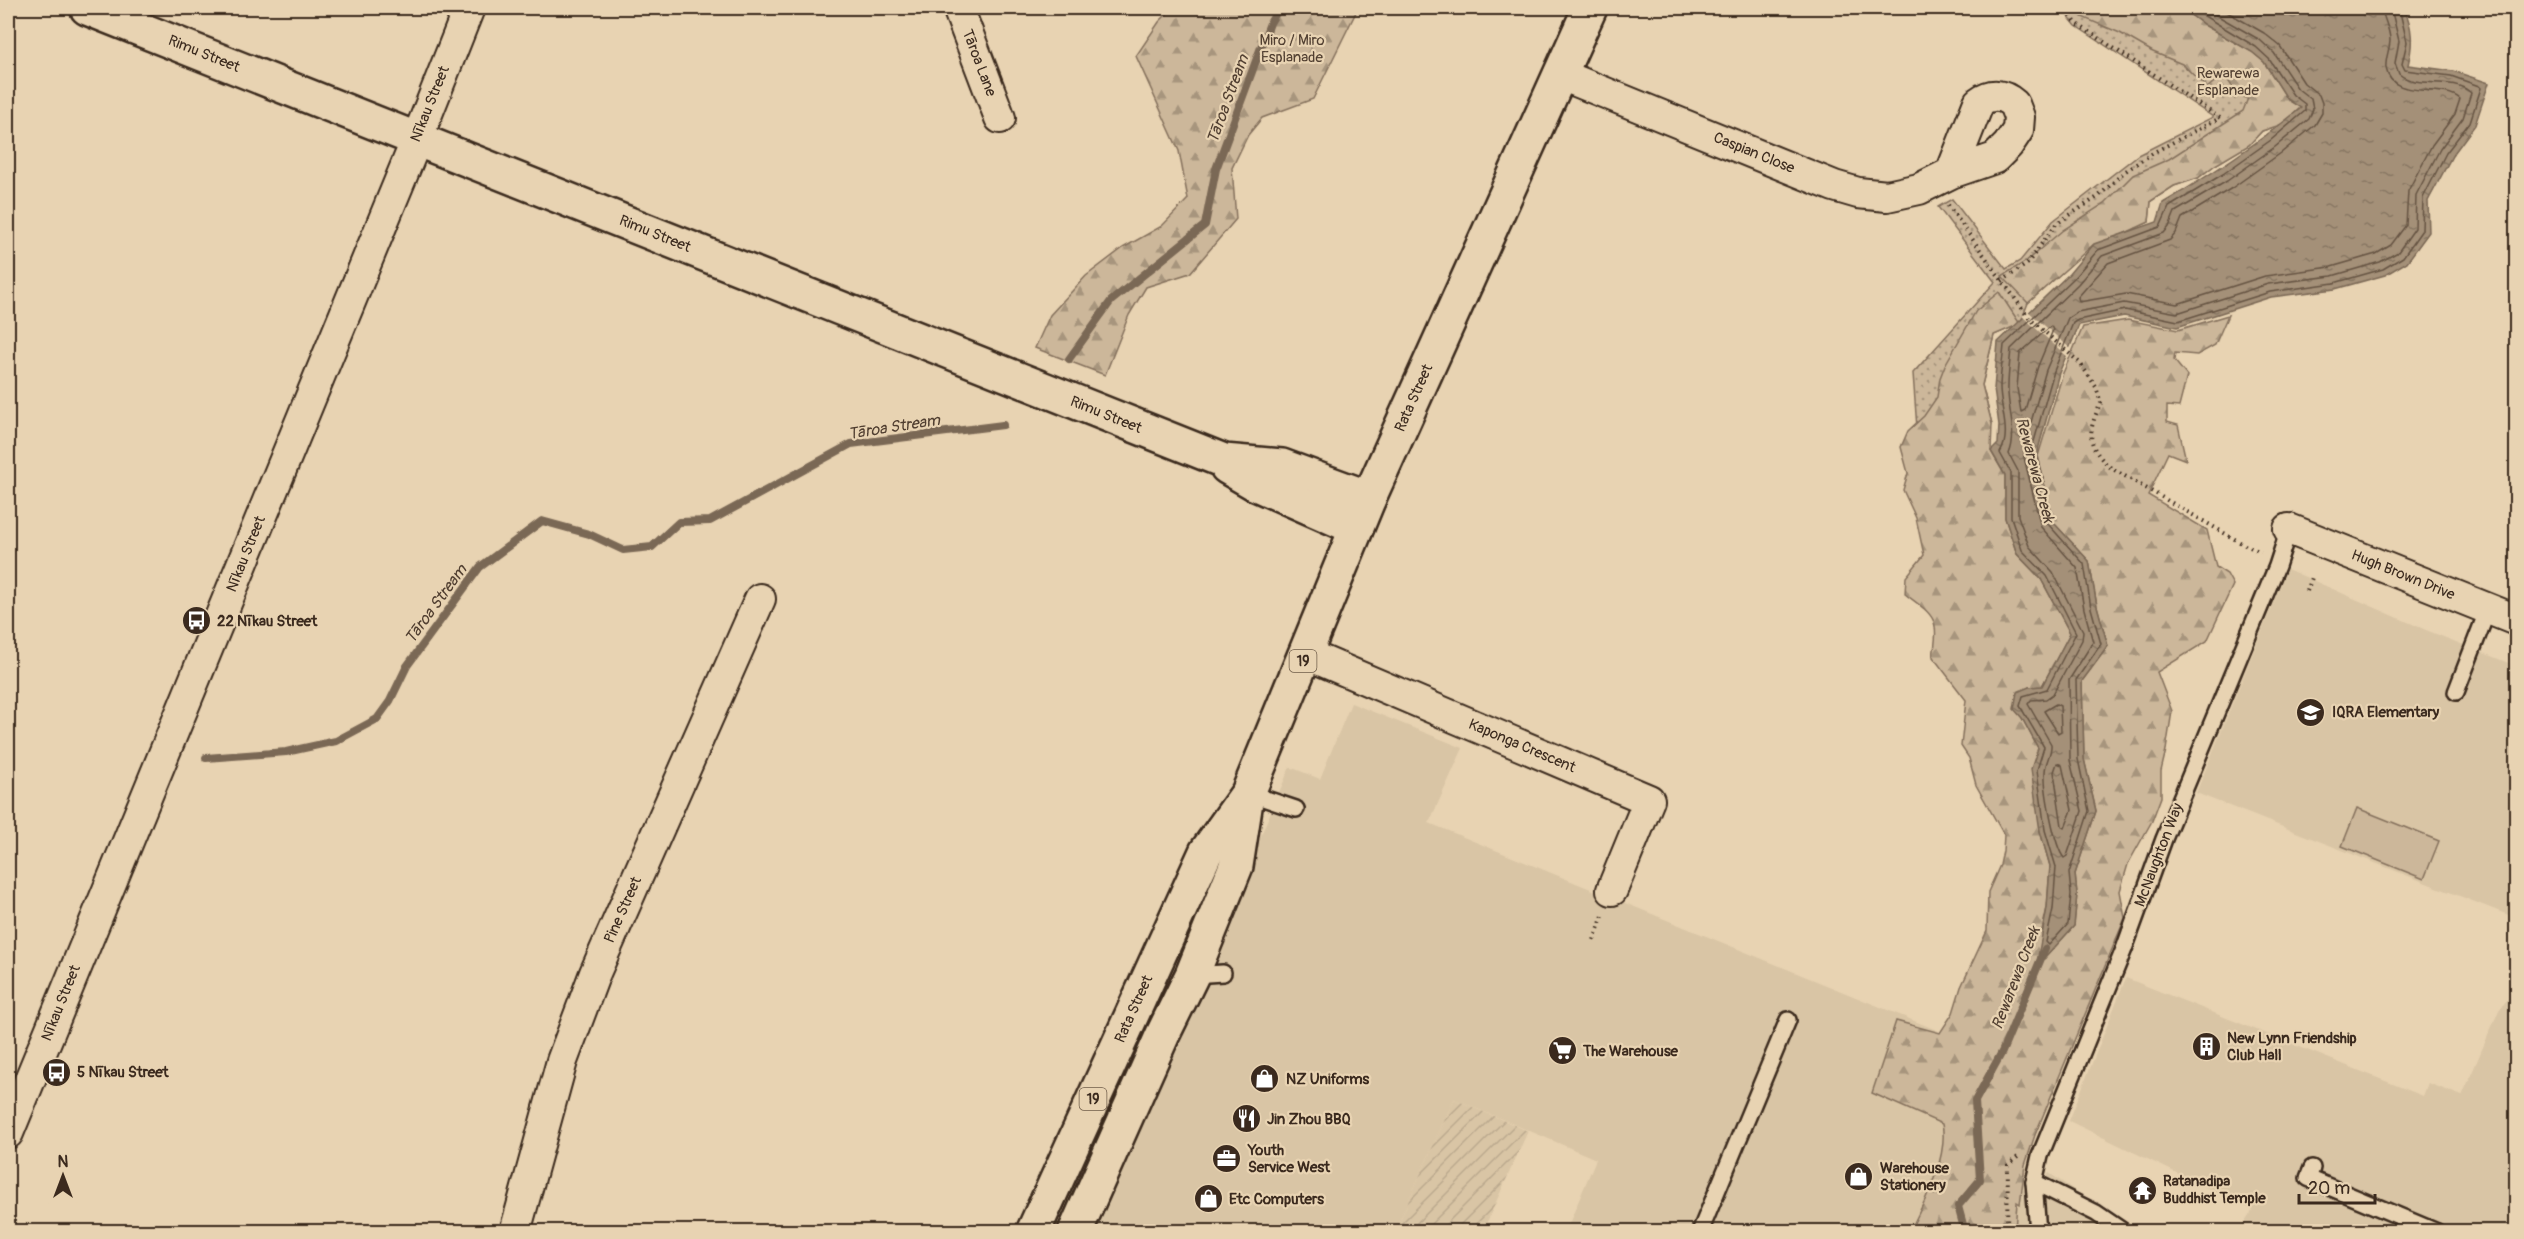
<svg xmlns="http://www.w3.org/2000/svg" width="2524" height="1239" font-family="Pangolin,sans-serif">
<defs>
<pattern id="industrial-furrows" width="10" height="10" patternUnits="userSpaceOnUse" patternTransform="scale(1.5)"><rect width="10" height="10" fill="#d9c5a5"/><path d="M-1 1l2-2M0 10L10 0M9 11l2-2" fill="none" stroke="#bba98e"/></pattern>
<pattern id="green-dots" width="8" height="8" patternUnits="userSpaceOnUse" patternTransform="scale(1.5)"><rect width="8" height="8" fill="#ccb79a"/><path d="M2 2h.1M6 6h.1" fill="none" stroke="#a7957d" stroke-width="1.8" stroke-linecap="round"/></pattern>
<pattern id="forest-firs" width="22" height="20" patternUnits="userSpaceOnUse" patternTransform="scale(1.5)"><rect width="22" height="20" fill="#ccb79a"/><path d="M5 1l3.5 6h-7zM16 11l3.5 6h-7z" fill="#a7957d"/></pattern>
<pattern id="water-ripples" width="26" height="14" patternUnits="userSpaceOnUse" patternTransform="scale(1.5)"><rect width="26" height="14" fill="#a49078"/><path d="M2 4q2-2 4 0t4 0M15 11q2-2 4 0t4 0" fill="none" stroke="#877662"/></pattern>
</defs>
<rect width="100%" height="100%" fill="#e8d3b2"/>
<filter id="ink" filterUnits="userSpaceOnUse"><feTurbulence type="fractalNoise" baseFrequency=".0167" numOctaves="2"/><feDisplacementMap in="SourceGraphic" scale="12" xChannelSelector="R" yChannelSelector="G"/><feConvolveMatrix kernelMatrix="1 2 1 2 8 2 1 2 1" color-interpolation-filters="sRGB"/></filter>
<g filter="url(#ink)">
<g fill="#d9c5a5">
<path d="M2287,569L2426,630L2516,666V918L2196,793Z"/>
<path d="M1351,703L1463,748L1429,823L1939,1031L1957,1081L1938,1231H1566L1596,1159L1454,1099L1395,1231L1091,1232L1290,767L1320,779Z"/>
<path d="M2126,978L2423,1096L2428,1083L2462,1096L2499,1010L2516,989V1231H2239L2253,1210L2069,1121Z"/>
<path d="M2049,1173L2134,1231L2015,1232L2017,1202L2020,1203L2021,1190L2038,1191Z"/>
</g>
<path fill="url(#industrial-furrows)" d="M1454,1099L1528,1131L1483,1231H1395Z"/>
<path fill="url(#green-dots)" stroke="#84705c" stroke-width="1.5" d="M2061,8H2181L2283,124L2262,131L2249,145L2215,165L2198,178L2174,186L2151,201L2149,222L2117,237L2092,245L2028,303L2020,324L1994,335L1982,385L1992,424L1920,470L1913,373L1995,282L1938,207L1952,199L2006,269L2020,261L2053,221L2138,155L2213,117L2076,26Z"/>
<g fill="url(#forest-firs)" stroke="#84705c" stroke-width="1.5">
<path d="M1173,8H1358L1313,99L1262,118L1248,135L1232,168L1236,219L1190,273L1146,287L1129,315L1105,375L1035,348L1050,315L1086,276L1123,248L1162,226L1188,199L1179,151L1136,56L1159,22Z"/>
<path d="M2075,8H2181L2206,26L2252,52L2264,62L2288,100L2301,107L2283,124L2262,131L2249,145L2215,165L2198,178L2174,186L2151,201L2149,222L2117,237L2093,245L2028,303L2002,276L2025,262L2063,230L2105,203L2133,175L2169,159L2243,111L2248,98L2227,95L2233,88L2224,74L2207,88L2182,64L2153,52L2120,33L2082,17Z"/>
<path d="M1999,292L2020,324L1994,335L1982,385L1992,424L1991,451L2005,475V518L2017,554L2041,579L2070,633L2042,686L2029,687L2022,718L2038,748L2040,831L2050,866L2047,908L2042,930L2044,959L2074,926L2077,894L2075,874L2096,811L2084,759L2082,681L2108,646L2097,606L2089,561L2053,522L2038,456L2063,373L2083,327L2128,320L2178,330L2228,315L2215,345L2197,355L2175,353L2174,360L2187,376L2179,407L2167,406V422L2178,425L2186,460L2168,453L2148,495L2207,530L2216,567L2227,574L2233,585L2207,641L2157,672L2172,711L2166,750L2161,771V797L2152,821L2128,864L2120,891L2125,918L2035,1135L2025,1165L2020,1204L2017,1202L2015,1231H1910C1924,1202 1949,1157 1942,1124L1872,1093L1896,1021L1940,1033L1953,1013L1961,987L1987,931L1988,892L2000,865L2003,851L2004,835L1976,785L1969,758L1961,746L1966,700L1933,657C1939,618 1936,617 1905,594L1906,577L1924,555L1916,518L1903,490L1908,473L1901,447L1908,431L1924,416L1937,397L1940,378L1945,365L1976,311Z"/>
</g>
<path fill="#ccb79a" stroke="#84705c" stroke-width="1.5" d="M2357,808L2439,841L2424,879L2342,846Z"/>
<path fill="url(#water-ripples)" stroke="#7a6754" stroke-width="1.5" d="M2181,8H2404C2413,28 2413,44 2408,65L2453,71L2489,83L2475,125L2452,156L2428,201L2429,232L2407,262L2385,275L2335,289L2271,297L2177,327L2124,316L2079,325L2059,373L2039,446L2038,456L2053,522L2089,561L2097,606L2108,646L2082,681L2084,759L2096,811L2075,874L2077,894L2074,926L2044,959L2038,957L2047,908L2050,866L2040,831L2031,769L2038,748L2022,718L2014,709L2017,692L2029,687L2042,686L2070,633L2041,579L2017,554L2005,518V475L1991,451L1998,444L1999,425L1994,389L1998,342L2069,274L2094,244L2157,222L2163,203C2212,174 2257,144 2301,108L2288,100L2264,62L2252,52L2206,26Z"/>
<path fill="#e8d3b2" d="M2028,311L2072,350L2069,358L2022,316Z"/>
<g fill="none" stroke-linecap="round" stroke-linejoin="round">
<g stroke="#655342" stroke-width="1.5">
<path d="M2191,8L2256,47L2269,59L2293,95L2305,104V111L2271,140L2223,174L2169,207L2160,227L2098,250L2073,279L2004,345C2003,359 2000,374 2000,388C2000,409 2012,434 2000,453L2011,473V517L2022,550L2047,576L2076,633L2047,689L2023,696L2020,706L2044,747L2037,770L2045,830L2056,867L2053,909L2046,942L2049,945L2068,924L2071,894L2069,873L2089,811L2078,759L2076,680L2101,644L2091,608L2084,564L2048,524L2032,457L2033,445L2054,371L2073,323L2078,320L2125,310L2178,321L2270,292L2334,283L2383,269L2403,257L2422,230L2423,198L2446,153L2470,122L2481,88L2479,86L2451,76L2405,70L2402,64L2407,42L2399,8"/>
<path d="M2204,8L2260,40L2274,53L2298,89L2311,99L2313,109L2309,119L2275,147L2227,181L2175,212L2169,227L2164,233L2102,256L2078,284L2011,349C2010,361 2008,374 2008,387C2007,409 2018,432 2009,454L2018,471V516L2029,546L2053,572L2083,631L2082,640L2053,694L2046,699L2031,700L2028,704L2051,744C2052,754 2045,762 2045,772C2044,788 2054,846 2064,858L2067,856L2082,811L2070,760L2069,680L2093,642L2084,609L2077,568L2041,527L2024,457L2025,443L2046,370L2068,318L2077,312L2124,303L2177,313L2268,284L2332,276L2380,262L2398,252L2415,228L2416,195L2440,149L2463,118L2471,93C2452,75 2418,90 2399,74L2395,63L2399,41L2391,8"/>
<path d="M2220,8L2264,33L2280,46L2304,83L2319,95L2322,103V113L2315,125L2281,153L2232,188L2182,218L2176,233L2170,240L2108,263L2078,297L2079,302L2126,294L2177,304L2265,276L2331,267L2376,254L2391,245L2406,225L2408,191L2432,145L2455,114L2460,99C2442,82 2392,102 2386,68C2385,58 2390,49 2390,40C2390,28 2383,19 2382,8"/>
<path d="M2051,326L2053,330L2038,366L2025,410L2021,412L2017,388L2020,353Z"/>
<path d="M2056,704L2060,706L2061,731L2058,733L2044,711Z"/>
<path d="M2057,763L2062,765L2072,810L2065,828L2062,826L2054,772Z"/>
</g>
<g stroke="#7a6754" stroke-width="8">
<path d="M1069,359L1111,301L1205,225L1216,169L1270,23L1279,8"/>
<path d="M206,758L286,752L336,741L377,719L390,701L407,666L480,567L542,521L589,534L623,550L652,547L679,522L710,521L851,444L1003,425"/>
<path d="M1965,1232L1958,1206L1980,1180L1975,1101L2002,1052L2045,949"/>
</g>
<defs>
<g id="lane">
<path d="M2456,692L2488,609"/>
<path d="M1248,793L1296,809"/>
<path d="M1192,975L1223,973"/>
<path d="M2312,1168L2308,1178L2437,1232"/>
<path d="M2034,1182L2096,1213L2124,1232"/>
<path d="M1700,1232L1788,1020"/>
<path d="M2038,1232L2034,1182L2040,1156L2124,949L2164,839L2277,566L2289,529"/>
</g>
<g id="street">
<path d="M958,8L1000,118"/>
<path d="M1559,74L1834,186L1858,193L1887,196L1919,189L1951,173L1995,158L2008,145L2018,130L2019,117L2014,104C2003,94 1991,93 1979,102L1951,173"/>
<path d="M2289,529L2516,620"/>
<path d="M1306,654L1649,800L1612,890"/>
<path d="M8,1133L417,139L469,8"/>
<path d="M515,1232L562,1061L595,973L760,599"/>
</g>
<g id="secondary">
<path d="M87,8L1224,461L1282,466L1369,498"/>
<path d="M1227,467L1256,484L1356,528"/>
</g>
<g id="primary">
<path d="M1033,1232L1206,852L1248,793L1369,498L1590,8"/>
<path d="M1075,1232L1163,1034L1192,975L1236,866L1246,801"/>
</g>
</defs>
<use href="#lane" stroke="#3b2a1e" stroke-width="20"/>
<use href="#street" stroke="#3b2a1e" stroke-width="34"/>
<use href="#secondary" stroke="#3b2a1e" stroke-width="38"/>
<use href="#primary" stroke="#3b2a1e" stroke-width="38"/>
<g stroke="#3b2a1e" stroke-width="4" stroke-dasharray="1.5 4.5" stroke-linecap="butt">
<path d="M1948,205L2029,318L2080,363L2096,387L2101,403C2087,432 2086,446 2111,468L2245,545L2261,552"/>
<path d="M2002,281L2027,264L2056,224L2099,196L2124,172L2156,151L2220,118L2077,24L2065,8"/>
<path d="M2307,591L2313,575"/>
<path d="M1594,940L1604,913"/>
<path d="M2007,1232L2008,1165L2019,1156"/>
</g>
<use href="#lane" stroke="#e8d3b2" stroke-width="15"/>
<use href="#street" stroke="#e8d3b2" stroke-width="30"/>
<use href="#secondary" stroke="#e8d3b2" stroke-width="33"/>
<use href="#primary" stroke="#e8d3b2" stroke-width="33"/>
</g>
</g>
<defs>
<symbol id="bus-disc" viewBox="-11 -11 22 22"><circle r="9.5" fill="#3b2a1e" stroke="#e8d3b2"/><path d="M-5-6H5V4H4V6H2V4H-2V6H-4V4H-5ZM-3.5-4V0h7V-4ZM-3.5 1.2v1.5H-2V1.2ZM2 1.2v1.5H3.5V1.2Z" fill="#fff"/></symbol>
<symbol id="school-disc" viewBox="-11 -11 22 22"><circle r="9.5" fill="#3b2a1e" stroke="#e8d3b2"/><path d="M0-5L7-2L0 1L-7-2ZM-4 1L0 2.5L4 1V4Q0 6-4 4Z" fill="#fff"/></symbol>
<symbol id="building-disc" viewBox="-11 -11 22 22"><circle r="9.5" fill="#3b2a1e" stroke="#e8d3b2"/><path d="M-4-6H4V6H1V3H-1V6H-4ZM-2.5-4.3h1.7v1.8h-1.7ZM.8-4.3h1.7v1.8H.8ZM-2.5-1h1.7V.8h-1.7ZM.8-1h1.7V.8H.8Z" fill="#fff"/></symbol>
<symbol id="supermarket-disc" viewBox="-11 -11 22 22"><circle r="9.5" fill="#3b2a1e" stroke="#e8d3b2"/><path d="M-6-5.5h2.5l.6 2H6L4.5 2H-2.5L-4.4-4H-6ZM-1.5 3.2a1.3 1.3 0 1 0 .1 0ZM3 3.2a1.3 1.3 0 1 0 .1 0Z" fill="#fff"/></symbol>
<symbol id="shop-disc" viewBox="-11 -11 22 22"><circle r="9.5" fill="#3b2a1e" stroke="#e8d3b2"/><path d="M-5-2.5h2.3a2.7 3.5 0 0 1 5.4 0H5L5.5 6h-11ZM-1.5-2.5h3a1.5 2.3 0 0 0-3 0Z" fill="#fff"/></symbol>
<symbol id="restaurant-disc" viewBox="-11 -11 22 22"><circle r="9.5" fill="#3b2a1e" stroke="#e8d3b2"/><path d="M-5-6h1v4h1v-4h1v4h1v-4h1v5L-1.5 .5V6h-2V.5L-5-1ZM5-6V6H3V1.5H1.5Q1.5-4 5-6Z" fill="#fff"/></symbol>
<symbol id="office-disc" viewBox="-11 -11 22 22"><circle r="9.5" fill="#3b2a1e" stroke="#e8d3b2"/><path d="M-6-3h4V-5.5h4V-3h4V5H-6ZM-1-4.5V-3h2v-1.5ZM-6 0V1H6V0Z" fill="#fff"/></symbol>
<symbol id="temple-disc" viewBox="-11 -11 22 22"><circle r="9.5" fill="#3b2a1e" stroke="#e8d3b2"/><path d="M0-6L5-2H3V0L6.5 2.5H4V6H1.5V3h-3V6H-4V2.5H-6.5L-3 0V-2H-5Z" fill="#fff"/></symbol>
</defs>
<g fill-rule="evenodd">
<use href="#bus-disc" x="180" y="604" width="33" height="33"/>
<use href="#school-disc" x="2294" y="696" width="33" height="33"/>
<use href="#building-disc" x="2190" y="1030" width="33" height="33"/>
<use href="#supermarket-disc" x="1546" y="1034" width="33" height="33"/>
<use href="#bus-disc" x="40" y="1056" width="33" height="33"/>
<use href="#shop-disc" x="1248" y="1062" width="33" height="33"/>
<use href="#restaurant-disc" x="1230" y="1102" width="33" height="33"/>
<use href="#office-disc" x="1210" y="1142" width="33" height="33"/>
<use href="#shop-disc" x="1842" y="1160" width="33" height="33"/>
<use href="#temple-disc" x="2126" y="1174" width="33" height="33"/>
<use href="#shop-disc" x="1192" y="1182" width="33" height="33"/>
</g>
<g text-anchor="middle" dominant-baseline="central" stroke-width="4.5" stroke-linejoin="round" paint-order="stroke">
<g fill="#e8d3b2" stroke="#6f5d4a" stroke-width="1.5">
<rect x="1289.5" y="650" width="27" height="22" rx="4.5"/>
<rect x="1079.5" y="1088" width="27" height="22" rx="4.5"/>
</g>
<g font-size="14" font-weight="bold" fill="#3b2a1e">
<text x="1303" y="661">19</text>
<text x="1093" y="1099">19</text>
</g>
<g font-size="15" fill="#513f31" stroke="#e8d3b2">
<text x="1292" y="40">Miro / Miro<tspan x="1292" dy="17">Esplanade</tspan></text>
<text x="2228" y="73">Rewarewa<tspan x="2228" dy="17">Esplanade</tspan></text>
</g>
<g font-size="15" fill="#3b2a1e" stroke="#e8d3b2">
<text transform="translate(204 54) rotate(22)">Rimu Street</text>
<text transform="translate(979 63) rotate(69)">Tāroa Lane</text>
<text transform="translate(430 104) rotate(-68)">Nīkau Street</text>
<text transform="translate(1754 153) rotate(22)">Caspian Close</text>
<text transform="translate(655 234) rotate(22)">Rimu Street</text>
<text transform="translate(1414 398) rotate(-66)">Rata Street</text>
<text transform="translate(1106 415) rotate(22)">Rimu Street</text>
<text transform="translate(246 554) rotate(-68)">Nīkau Street</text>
<text transform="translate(2403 575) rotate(22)">Hugh Brown Drive</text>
<text transform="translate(1522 746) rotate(23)">Kaponga Crescent</text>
<text transform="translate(2159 855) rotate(-69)">McNaughton Way</text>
<text transform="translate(623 910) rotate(-66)">Pine Street</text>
<text transform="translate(61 1003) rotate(-68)">Nīkau Street</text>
<text transform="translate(1134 1009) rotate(-66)">Rata Street</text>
</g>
<g font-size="15" font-weight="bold" fill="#3b2a1e" stroke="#e8d3b2" text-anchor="start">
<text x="217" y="621">22 Nīkau Street</text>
<text x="2332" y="712">IQRA Elementary</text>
<text x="2227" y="1038">New Lynn Friendship<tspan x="2227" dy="17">Club Hall</tspan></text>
<text x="1583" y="1051">The Warehouse</text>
<text x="77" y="1072">5 Nīkau Street</text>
<text x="1286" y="1079">NZ Uniforms</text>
<text x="1267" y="1119">Jin Zhou BBQ</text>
<text x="1248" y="1150">Youth<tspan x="1248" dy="17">Service West</tspan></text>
<text x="1880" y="1168">Warehouse<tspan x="1880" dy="17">Stationery</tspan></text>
<text x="2163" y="1181">Ratanadipa<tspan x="2163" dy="17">Buddhist Temple</tspan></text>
<text x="1229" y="1199">Etc Computers</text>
</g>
<g font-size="16" font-style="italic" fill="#503e30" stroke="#e8d3b2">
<text transform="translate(1228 99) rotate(-70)">Tāroa Stream</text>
<text transform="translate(894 427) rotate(-9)">Tāroa Stream</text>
<text transform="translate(2035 470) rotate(75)">Rewarewa Creek</text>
<text transform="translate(436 604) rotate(-54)">Tāroa Stream</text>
<text transform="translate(2016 978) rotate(-69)">Rewarewa Creek</text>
</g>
</g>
<rect width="2524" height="1239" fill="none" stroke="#e8d3b2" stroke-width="30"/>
<rect x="15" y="15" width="2494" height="1209" fill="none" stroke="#3b2a1e" stroke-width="2" filter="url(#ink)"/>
<g transform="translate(63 1176)" stroke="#e8d3b2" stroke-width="4.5" paint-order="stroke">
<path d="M0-4.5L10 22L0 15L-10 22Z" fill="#3b2a1e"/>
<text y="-9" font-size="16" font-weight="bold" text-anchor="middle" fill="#3b2a1e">N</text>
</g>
<path d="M2299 1194v9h76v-9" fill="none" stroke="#3b2a1e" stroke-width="3"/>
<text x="2308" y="1194" font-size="18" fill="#3b2a1e" stroke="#e8d3b2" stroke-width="4.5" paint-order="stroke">20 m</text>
</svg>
